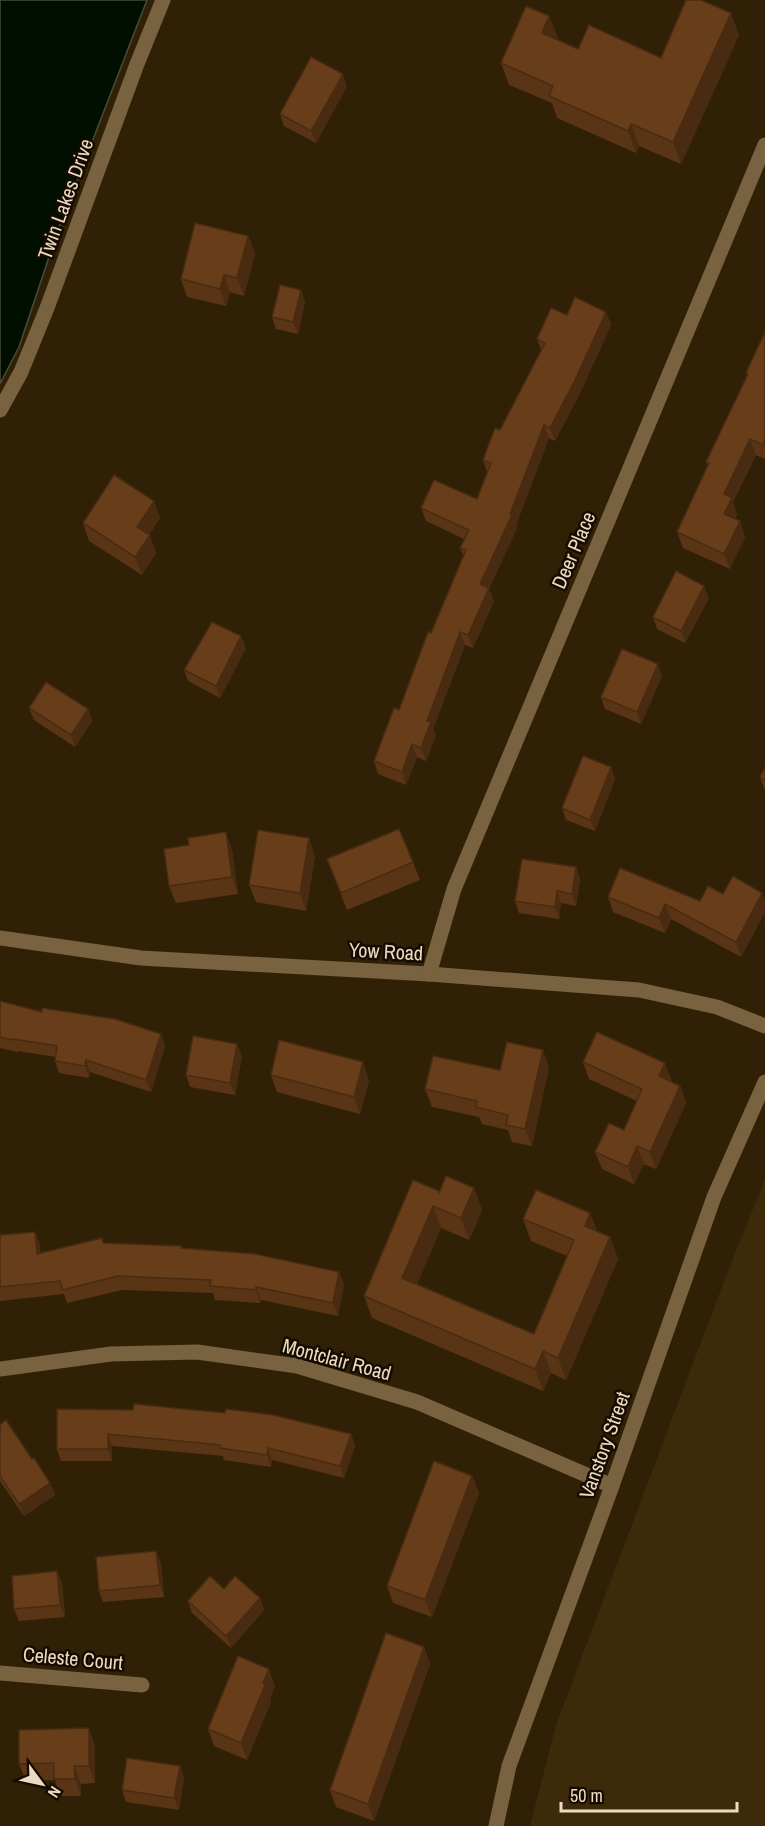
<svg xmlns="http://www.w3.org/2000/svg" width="765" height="1826" font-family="'Archivo Narrow',sans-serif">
<rect width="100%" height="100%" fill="#302106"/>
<path fill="#3c2a0a" d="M765,1179V1826H530L556,1725L728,1271Z"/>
<path fill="#010f00" stroke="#484c3a" stroke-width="1.5" d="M0,0H147L59,227L19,347L0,384Z"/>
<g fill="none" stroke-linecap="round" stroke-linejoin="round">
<g stroke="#78623f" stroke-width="15">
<path d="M0,410L21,372L47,308L137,64L163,0"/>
<path d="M0,938L141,958L429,974L639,990L717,1007L765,1026"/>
<path d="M429,974L454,889L765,145"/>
<path d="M0,1369L111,1354L197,1352L297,1366L417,1402L612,1486"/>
<path d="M0,1673L142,1685"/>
</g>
<path stroke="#78623f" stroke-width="15" d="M496,1826L509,1766L612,1486L714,1197L765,1082"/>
</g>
<g fill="#593516">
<path d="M549,16L558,38L557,40L578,49L661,58L739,35L681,164L639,146L636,153L557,118L552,103L509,85L501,63Z"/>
<path d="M347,86L316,143L284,126L280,114Z"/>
<path d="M248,236L255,253L244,296L230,292L226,306L187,297L181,279Z"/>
<path d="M301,290L305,302L298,334L276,329L272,317Z"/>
<path d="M606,312L611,325L580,393L555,441L549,438L516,525L517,528L489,589L494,601L473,648L465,645L433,729L436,735L426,761L417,757L406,785L378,774L374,761L399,710L464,557L460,548L464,539L426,521L421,508L477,499L487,472L483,460L500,430L541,350L537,339L567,315Z"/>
<path d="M765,332V459L756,455L733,502L737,514L735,519L745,537L730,569L683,548L677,532L708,466L706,462L747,376L746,373Z"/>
<path d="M154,501L160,518L149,535L156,553L142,575L89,541L83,523Z"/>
<path d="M709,598L685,643L657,629L653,617Z"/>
<path d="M246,648L220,698L188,681L184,670Z"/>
<path d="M662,676L641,724L605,709L601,697Z"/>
<path d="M29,708L88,709L92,721L75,747L34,720Z"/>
<path d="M611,767L615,779L595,831L566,820L562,808Z"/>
<path d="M765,768V790L760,777Z"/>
<path d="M232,850L238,894L176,903L169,886Z"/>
<path d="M315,856L306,911L256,902L249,885Z"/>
<path d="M327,859L413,862L420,880L347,910Z"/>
<path d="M576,867L580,879L576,906L561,903L559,919L519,913L515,901Z"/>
<path d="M723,894L765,901V912L741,957L671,919L665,933L613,912L608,897L700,901Z"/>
<path d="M0,1001L42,1012L161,1034L165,1046L151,1092L90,1072L89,1078L59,1073L55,1061L56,1057L18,1051L17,1052L0,1048Z"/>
<path d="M242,1056L235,1095L190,1087L186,1075Z"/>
<path d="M583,1062L672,1081L671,1082L680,1086L686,1103L656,1169L644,1164L634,1184L602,1169L595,1152L624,1130L637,1101L589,1079Z"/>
<path d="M549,1067L532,1146L512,1142L508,1130L482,1124L479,1117L432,1107L425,1089L500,1070Z"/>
<path d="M271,1075L369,1080L360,1114L277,1092Z"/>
<path d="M474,1188L482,1210L469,1240L441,1228L417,1284L534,1334L567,1256L531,1241L523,1219L590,1213L597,1231L610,1237L618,1259L566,1380L551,1373L543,1391L372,1318L364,1296L439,1191Z"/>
<path d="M35,1232L40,1245V1253L102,1238L104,1243L181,1246L182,1248L339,1272L344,1285L338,1316L261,1300L260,1303L215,1300L213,1293L122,1290L67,1303L64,1294L0,1301V1235Z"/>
<path d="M57,1409L351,1434L355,1446L344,1478L272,1460L271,1467L224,1460L223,1456L112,1446V1461H61L57,1449Z"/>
<path d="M0,1425L32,1459L50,1483L55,1495L24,1516L0,1481Z"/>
<path d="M472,1476L479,1493L432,1617L393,1603L387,1586Z"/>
<path d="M161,1563L164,1597L103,1602L99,1591Z"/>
<path d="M62,1583L65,1617L19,1621L14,1609Z"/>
<path d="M224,1589L260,1598L264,1610L231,1648L192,1613L188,1601Z"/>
<path d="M424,1647L430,1664L374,1821L336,1807L330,1790Z"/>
<path d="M275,1686L270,1698L271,1702L247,1760L214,1746L208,1729Z"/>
<path d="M95,1746V1783L81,1784V1796H60L55,1780L26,1781L19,1764Z"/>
<path d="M184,1778L179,1810L126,1802L122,1790Z"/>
</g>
<g fill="#492b12">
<path d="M731,13L739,35L681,164L673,142Z"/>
<path d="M549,16L558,38L550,55L542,33Z"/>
<path d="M343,74L347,86L316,143L311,131Z"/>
<path d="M631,124L639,146L636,153L628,131Z"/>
<path d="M248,236L255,253L244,296L237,278Z"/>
<path d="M224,275L230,292L226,306L220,289Z"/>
<path d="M301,290L305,302L298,334L293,322Z"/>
<path d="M606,312L611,325L580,393L555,441L550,428Z"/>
<path d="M544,425L549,438L516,525L517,528L489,589L494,601L473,648L468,635L480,584L510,514Z"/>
<path d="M750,439L756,455L733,502L737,514L730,529L724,514V494Z"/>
<path d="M154,501L160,518L143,544L137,527Z"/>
<path d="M740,521L745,537L730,569L724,554Z"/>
<path d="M150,535L156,553L142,575L135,557Z"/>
<path d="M704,586L709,598L685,643L681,631Z"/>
<path d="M460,632L465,645L433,729L436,735L426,761L421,748L427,721Z"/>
<path d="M241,636L246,648L220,698L216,686Z"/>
<path d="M658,664L662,676L641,724L637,712Z"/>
<path d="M88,709L92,721L75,747L71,735Z"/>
<path d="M412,744L417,757L406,785L402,772Z"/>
<path d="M611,767L615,779L595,831L590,820Z"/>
<path d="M226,832L232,850L238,894L232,877Z"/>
<path d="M309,838L315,856L306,911L300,893Z"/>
<path d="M576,867L580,879L576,906L572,894Z"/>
<path d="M557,891L561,903L559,919L555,907Z"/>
<path d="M762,893L765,901V912L741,957L736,942Z"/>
<path d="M665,904L671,919L665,933L659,918Z"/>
<path d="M161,1034L165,1046L151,1092L146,1080Z"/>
<path d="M237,1044L242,1056L235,1095L230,1083Z"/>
<path d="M543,1050L549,1067L532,1146L525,1129Z"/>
<path d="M86,1060L90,1072L89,1078L85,1066Z"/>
<path d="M363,1062L369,1080L360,1114L354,1097Z"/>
<path d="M665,1063L672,1081L665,1094L659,1076Z"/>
<path d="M680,1086L686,1103L656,1169L650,1152Z"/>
<path d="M637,1146L644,1164L634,1184L628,1167Z"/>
<path d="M474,1188L482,1210L469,1240L461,1218Z"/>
<path d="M433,1206L441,1228L410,1300L402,1278Z"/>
<path d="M590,1213L598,1235L585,1226Z"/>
<path d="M35,1232L40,1245L42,1268L37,1254Z"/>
<path d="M610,1237L618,1259L566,1380L558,1358Z"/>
<path d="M339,1272L344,1285L338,1316L333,1303Z"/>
<path d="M256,1287L261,1300L260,1303L256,1290Z"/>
<path d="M543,1351L551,1373L543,1391L535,1369Z"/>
<path d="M108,1434L112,1446V1461L108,1449Z"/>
<path d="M351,1434L355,1446L344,1478L340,1466Z"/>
<path d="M268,1448L272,1460L271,1467L267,1455Z"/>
<path d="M472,1476L479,1493L432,1617L425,1600Z"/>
<path d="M50,1483L55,1495L24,1516L19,1504Z"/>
<path d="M156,1551L161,1563L164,1597L160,1585Z"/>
<path d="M57,1571L62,1583L65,1617L60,1605Z"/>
<path d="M260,1598L264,1610L231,1648L226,1636Z"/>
<path d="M424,1647L430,1664L374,1821L368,1804Z"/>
<path d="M269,1669L275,1686L270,1698L271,1702L247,1760L241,1743Z"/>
<path d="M89,1728L95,1746V1783L89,1766Z"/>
<path d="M74,1766L81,1784V1796L75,1779Z"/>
<path d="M180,1766L184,1778L179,1810L174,1798Z"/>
</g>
<g fill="#683e1a" stroke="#492b12" stroke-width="1.5">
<path d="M686,0H701L731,13L673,142L631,124L628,131L549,96L553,86L501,63L526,6L549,16L542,33L578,49L589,25L661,58Z"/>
<path d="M311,57L343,74L311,131L280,114Z"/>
<path d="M195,223L248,236L237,278L224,275L220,289L181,279Z"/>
<path d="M280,285L301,290L293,322L272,317Z"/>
<path d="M575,297L606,312L575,380L550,428L544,425L510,514L512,515L480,584L489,588L468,635L460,632L427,721L431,722L421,748L412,744L402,772L374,761L394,708L399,710L428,632L431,633L466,550L460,548L469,530L421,508L434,480L477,499L491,463L483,460L495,428L500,430L545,343L537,339L551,308L567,315Z"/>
<path d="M765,332V440L763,445L750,439L724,494L732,498L724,514L740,521L724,554L677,532L709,463L706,462L748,374L746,373Z"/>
<path d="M114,475L154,501L137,527L150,535L135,557L83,523Z"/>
<path d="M676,571L704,586L681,631L653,617Z"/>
<path d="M212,622L241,636L216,686L184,670Z"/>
<path d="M622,649L658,664L637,712L601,697Z"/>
<path d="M46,682L88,709L71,735L29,708Z"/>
<path d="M583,756L611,767L590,820L562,808Z"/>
<path d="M765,768V780L760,777Z"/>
<path d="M399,829L413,862L341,893L327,859Z"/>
<path d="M258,830L309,838L300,893L249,885Z"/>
<path d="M226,832L232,877L169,886L164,849L189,845L188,838Z"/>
<path d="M522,859L576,867L572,894L557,891L555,907L515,901Z"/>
<path d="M620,868L700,901L708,886L723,894L733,876L762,893L736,942L665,904L659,918L608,897Z"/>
<path d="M0,1001L42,1012V1008L115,1019L161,1034L146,1080L86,1060L85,1066L55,1061L57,1046L13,1039V1040L0,1037Z"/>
<path d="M597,1032L665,1063L659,1076L680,1086L650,1152L637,1146L628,1167L595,1152L609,1123L624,1130L642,1089L583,1062Z"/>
<path d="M193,1036L237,1044L230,1083L186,1075Z"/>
<path d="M279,1040L363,1062L354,1097L271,1075Z"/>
<path d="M507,1042L543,1050L525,1129L506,1125L508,1115L476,1107L477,1101L425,1089L433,1056L500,1070Z"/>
<path d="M446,1176L474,1188L461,1218L433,1206L402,1278L534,1334L574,1240L523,1219L536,1190L590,1213L585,1226L610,1237L558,1358L543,1351L535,1369L364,1296L413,1180L439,1191V1193Z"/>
<path d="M35,1232L37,1254L102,1238L103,1243L181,1246V1248L255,1254L339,1272L333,1303L256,1287V1290L210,1286L211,1280L117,1276L63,1290L60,1281L0,1287V1235Z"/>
<path d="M134,1404L225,1413L226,1409L273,1415L351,1434L340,1466L268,1448L267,1455L220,1448V1445L108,1434V1449H57V1409L133,1410Z"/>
<path d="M6,1420L32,1459L34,1458L50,1483L19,1504L0,1476V1425Z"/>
<path d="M434,1461L472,1476L425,1600L387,1586Z"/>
<path d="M156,1551L160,1585L99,1591L96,1557Z"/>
<path d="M57,1571L60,1605L14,1609L12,1576Z"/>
<path d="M210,1576L224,1589L235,1576L260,1598L226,1636L188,1601Z"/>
<path d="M386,1633L424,1647L368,1804L330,1790Z"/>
<path d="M238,1656L269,1669L263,1683L265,1685L241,1743L208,1729Z"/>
<path d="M89,1728V1766H74L75,1779H54V1763L19,1764V1730Z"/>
<path d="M127,1758L180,1766L174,1798L122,1790Z"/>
</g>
<g text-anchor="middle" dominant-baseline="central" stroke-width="5" stroke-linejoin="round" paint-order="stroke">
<g font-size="20" fill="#ecdbc1" stroke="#160b00">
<text transform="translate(65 199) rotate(-70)">Twin Lakes Drive</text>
<text transform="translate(573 550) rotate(-67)">Deer Place</text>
<text transform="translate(386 951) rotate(3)">Yow Road</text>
<text transform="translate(337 1359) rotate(15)">Montclair Road</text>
<text transform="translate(604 1445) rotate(-70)">Vanstory Street</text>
<text transform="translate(73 1658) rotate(5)">Celeste Court</text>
</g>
</g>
<g transform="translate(42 1784) rotate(123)" stroke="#160b00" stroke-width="4.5" paint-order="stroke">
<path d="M0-4.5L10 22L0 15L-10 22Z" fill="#ecdbc1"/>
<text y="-9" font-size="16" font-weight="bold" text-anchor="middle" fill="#ecdbc1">N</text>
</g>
<path d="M561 1802v9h176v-9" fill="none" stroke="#ecdbc1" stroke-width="3"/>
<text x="570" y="1802" font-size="18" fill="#ecdbc1" stroke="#160b00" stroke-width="4.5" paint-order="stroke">50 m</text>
</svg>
